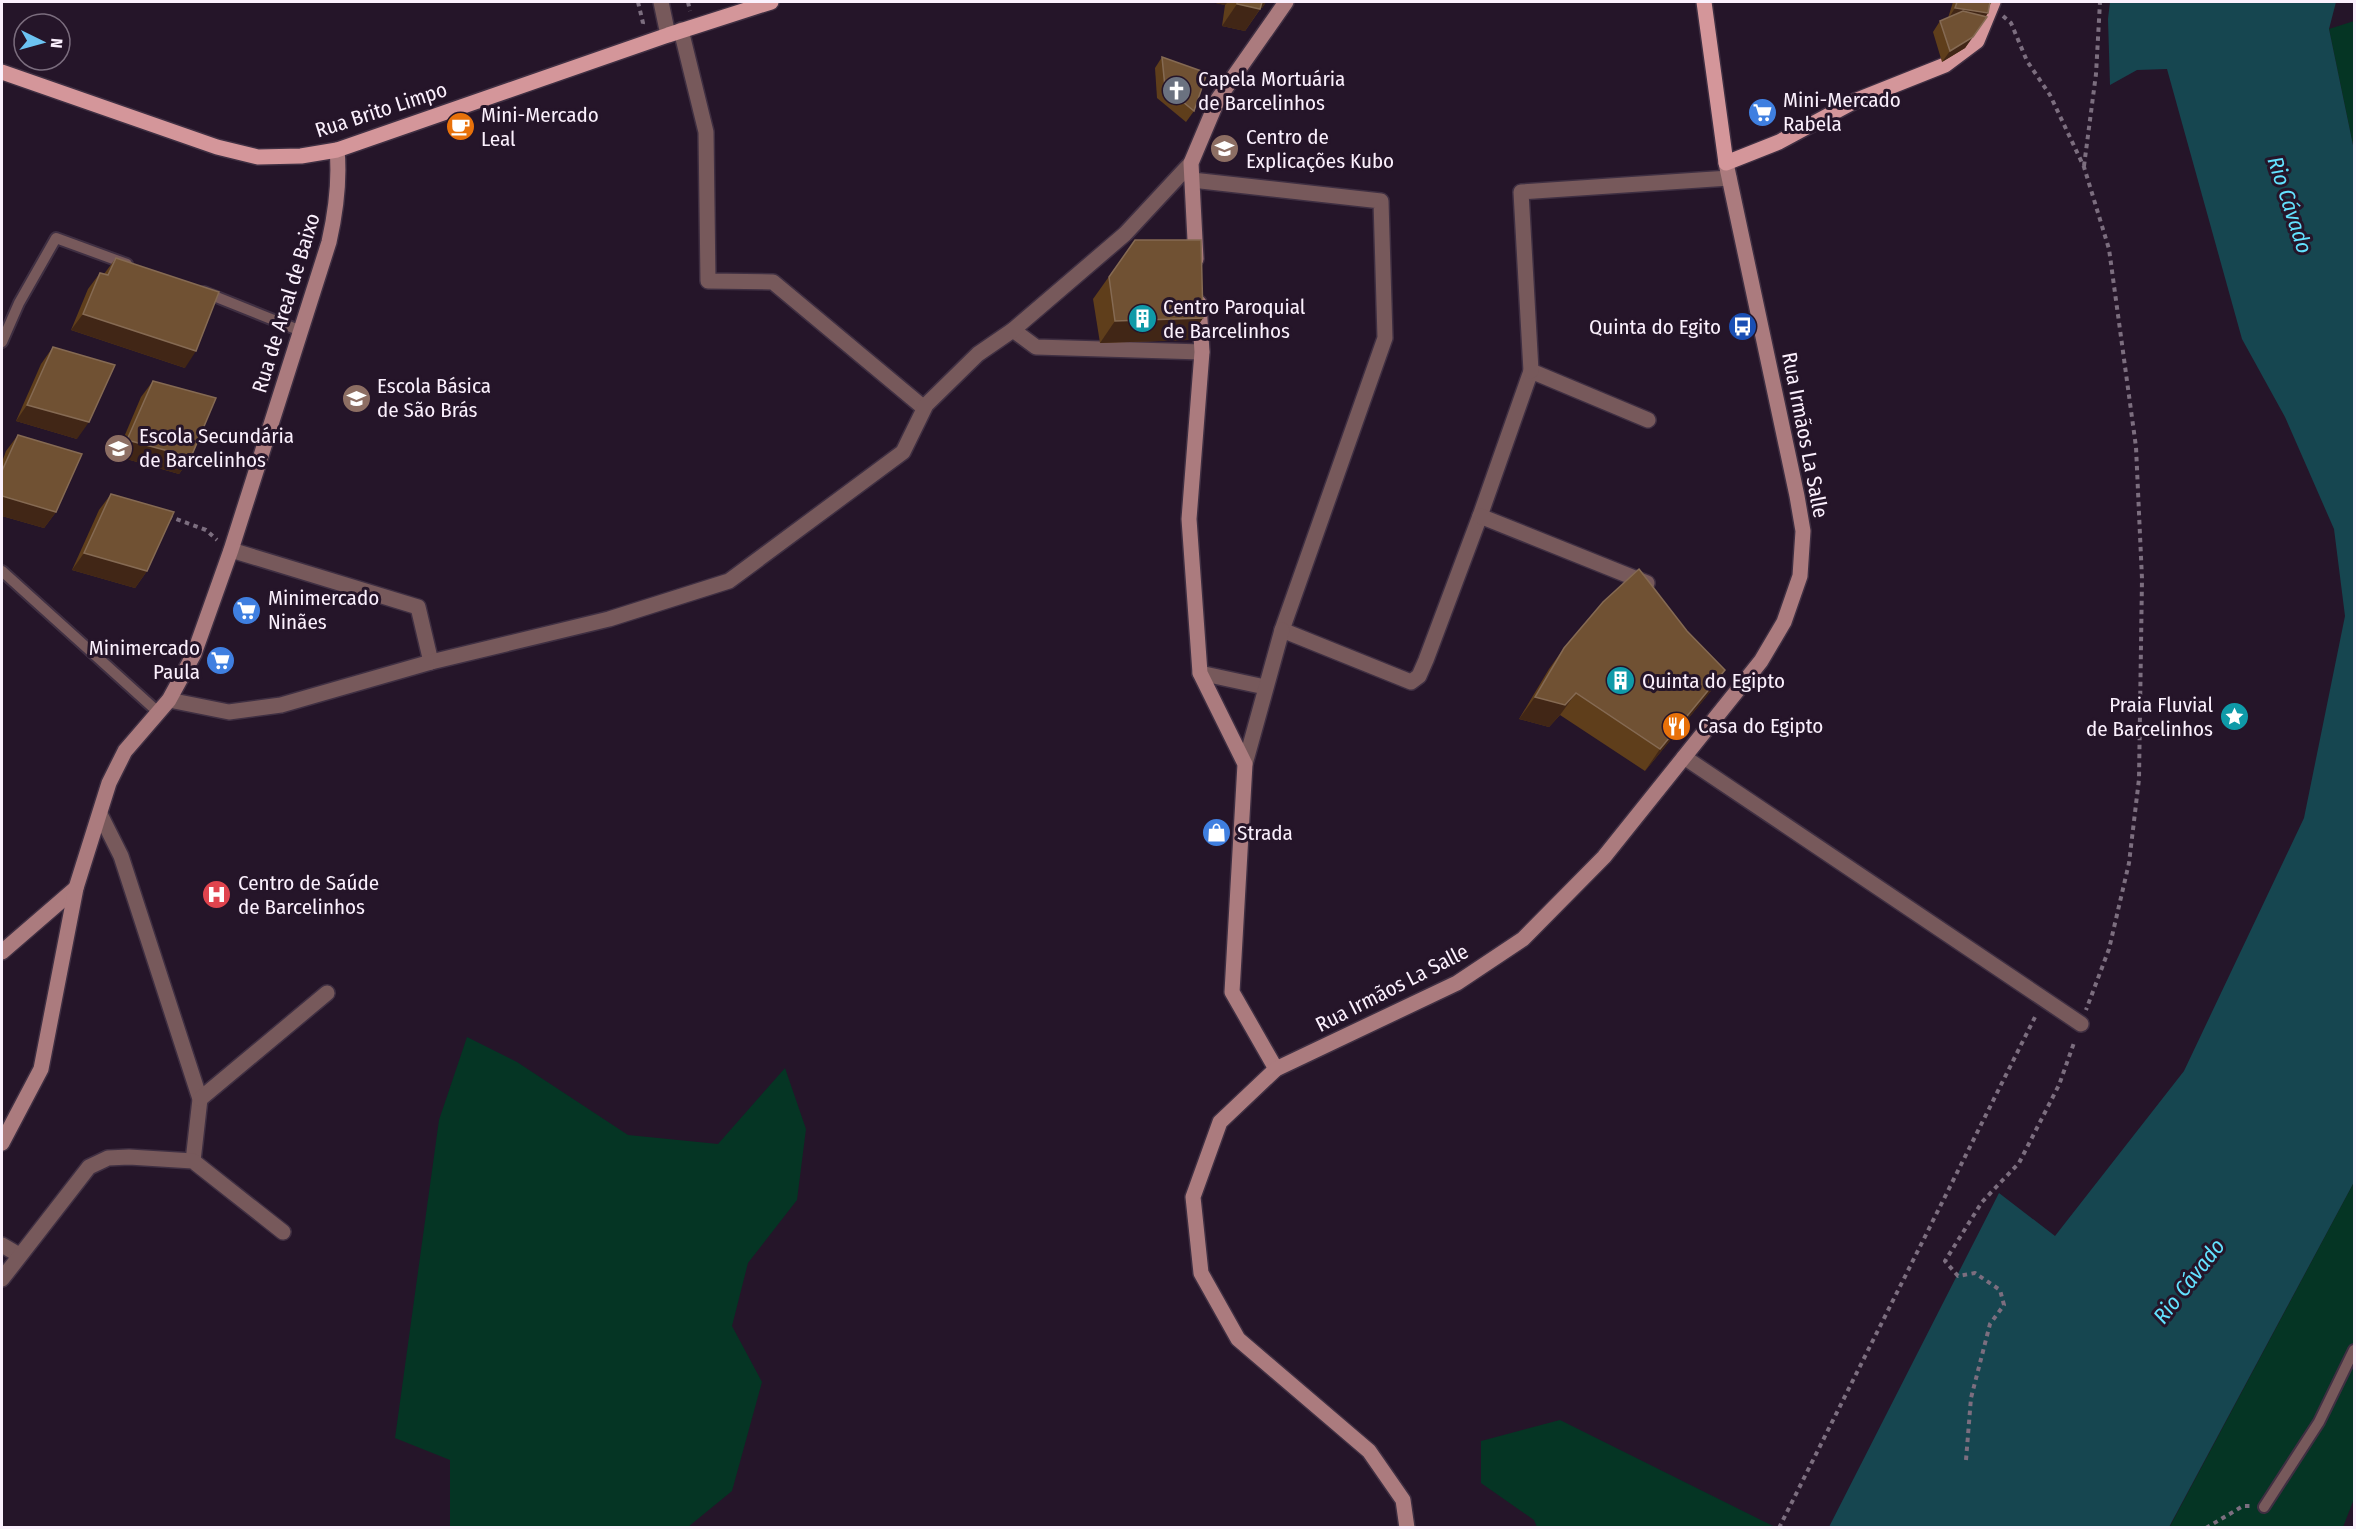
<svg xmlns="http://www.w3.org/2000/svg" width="2356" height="1529" font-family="'Fira Sans Condensed',sans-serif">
<rect width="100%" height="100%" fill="#251529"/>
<g fill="#053524">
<path d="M2354,21V150L2329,29Z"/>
<path d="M467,1037L517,1062L628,1135L718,1144L785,1068L806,1129L797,1200L748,1263L732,1326L762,1382L732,1491L688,1527H450V1460L395,1438L439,1120Z"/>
<path d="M2354,1182V1499L2343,1527L2169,1528Z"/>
<path d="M1560,1420L1773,1526L1775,1527H1537L1534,1520L1481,1483V1441Z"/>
</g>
<path fill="#164650" d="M2110,2H2336L2329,29L2354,150V1182L2169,1527H1829L1999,1193L2055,1236L2184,1071L2304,818L2345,616L2334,529L2285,417L2242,339L2167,69L2137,70L2110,85L2108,19Z"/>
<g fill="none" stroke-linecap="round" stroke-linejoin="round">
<defs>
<g id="lane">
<path d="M204,292L301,331"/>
<path d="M2,342L19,303L56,238L127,264"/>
<path d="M2,571L158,712"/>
<path d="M2264,1507L2319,1422L2354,1350"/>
</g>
<g id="street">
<path d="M661,2L668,35"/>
<path d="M681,30L706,132L708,281L773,282L924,408"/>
<path d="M1192,180L1381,201L1385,338L1282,630L1411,682L1419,676L1426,660L1480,516L1531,371L1648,420"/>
<path d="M1013,330L1036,347L1202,352"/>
<path d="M1531,371L1521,192L1729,178"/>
<path d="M1480,516L1647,583"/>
<path d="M231,550L418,607L431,662"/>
<path d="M1200,673L1265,687"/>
<path d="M169,700L229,712L281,705L431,662L609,619L729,581L903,452L926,405L978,354L1013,330L1125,234L1191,163"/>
<path d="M1684,757L2081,1024"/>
<path d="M1245,764L1282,630"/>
<path d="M100,814L121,856L200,1099L193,1161"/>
<path d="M200,1099L327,993"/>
<path d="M2,1245L19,1255"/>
<path d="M2,1279L89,1167L108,1158L129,1157L193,1161L283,1232"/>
</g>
<g id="secondary">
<path d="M1196,259L1191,163L1218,99L1286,2"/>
<path d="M1199,303L1202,352L1189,519L1200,673L1245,764L1232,992L1276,1069"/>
<path d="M2,952L76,888"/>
<path d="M2,1143L41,1069L76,888L109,783L125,751L169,700L194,654L231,550L329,242C336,211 340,182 337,150"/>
<path d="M1407,1528L1403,1500L1369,1451L1238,1339L1201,1273L1193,1197L1220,1122L1276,1069L1457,983L1523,939L1604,857L1761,661L1784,622L1800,576L1803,531L1797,496L1726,163"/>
</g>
<g id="primary">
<path d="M1704,2L1726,163L1779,142L1857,100L1945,65L1977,41L1993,2"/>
<path d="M2,72L217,147L258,157L301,156L337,150L668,35L771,2"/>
</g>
</defs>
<use href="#lane" stroke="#3f2f42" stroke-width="14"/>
<use href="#street" stroke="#3f2f42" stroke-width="18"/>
<use href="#secondary" stroke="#3f2f42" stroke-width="18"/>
<use href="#primary" stroke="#3f2f42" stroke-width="18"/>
<g stroke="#7c6e7f" stroke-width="4" stroke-dasharray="4.5 4.5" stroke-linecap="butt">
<path d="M638,2L643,23L642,27"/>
<path d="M688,2L690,11"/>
<path d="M2003,16L2011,23L2027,61L2050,95L2084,167L2109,249L2136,447L2142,579L2139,779L2129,863L2109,949L2086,1010"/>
<path d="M2084,166L2096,74L2100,2"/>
<path d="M168,516L206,530L217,540"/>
<path d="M1966,1460L1971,1398L1990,1324L2004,1305L2000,1290L1975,1273L1958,1276L1945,1261L1982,1202L2019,1163L2059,1085L2075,1040"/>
<path d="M1779,1528L2037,1013"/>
<path d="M2206,1528L2243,1506H2251"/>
</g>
<use href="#lane" stroke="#77595b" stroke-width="10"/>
<use href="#street" stroke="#77595b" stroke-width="15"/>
<use href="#secondary" stroke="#ab7b7e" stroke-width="15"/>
<use href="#primary" stroke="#d4969a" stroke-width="15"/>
</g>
<g fill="#5f3e1b">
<path d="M1211,2H1266L1262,8H1261L1245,31L1222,26L1225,5Z"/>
<path d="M1953,2H1992L1989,6L1988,13L1965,48L1942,62L1933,32L1940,21L1948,18Z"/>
<path d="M1162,57L1194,111L1186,122L1157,98L1155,68Z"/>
<path d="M1135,240L1203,318L1188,340L1100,343L1093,299Z"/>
<path d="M116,258L185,368L71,330L88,289L100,273L104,274Z"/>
<path d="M53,347L77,439L16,421L41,364Z"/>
<path d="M153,381L191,457L179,474L116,456L141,397Z"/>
<path d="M18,435L56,512L44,528L2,516V462L6,451Z"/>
<path d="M111,494L147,571L135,588L72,570L99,510Z"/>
<path d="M1687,631L1725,670L1710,692L1645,771L1560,715L1549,727L1519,719L1549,669L1564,648Z"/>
</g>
<g fill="#412616">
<path d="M1211,2H1228L1225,5Z"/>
<path d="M1253,2H1266L1262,8L1250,6Z"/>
<path d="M1237,4L1260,9L1245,31L1222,26Z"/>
<path d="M1955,8L1988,13L1980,24L1948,19Z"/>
<path d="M1973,37L1965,48L1942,62L1950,51Z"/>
<path d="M83,314L196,351L185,368L71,330Z"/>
<path d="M1203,318L1188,340L1100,343L1115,321Z"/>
<path d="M27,405L89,422L77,439L16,421Z"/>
<path d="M127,440L191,457L179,474L116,456Z"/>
<path d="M2,496L56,512L44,528L2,516Z"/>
<path d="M84,553L147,571L135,588L72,570Z"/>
<path d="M1725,670L1710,692L1645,771L1660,749Z"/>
<path d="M1576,693L1560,715L1549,727L1519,719L1535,697Z"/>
</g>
<g fill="#705133" stroke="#856a53" stroke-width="1.5">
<path d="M1237,2H1262L1260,9L1237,4Z"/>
<path d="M1957,2H1990L1988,13L1955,8Z"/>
<path d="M1963,11L1987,17L1973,37L1950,51L1940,21Z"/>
<path d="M1162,57L1207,73L1194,111L1165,87Z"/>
<path d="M1135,240H1201L1203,318L1115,321L1109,277Z"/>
<path d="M116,258L219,292L196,351L83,314L100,273L108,275Z"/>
<path d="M53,347L115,365L89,422L27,405Z"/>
<path d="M153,381L216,398L191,457L127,440Z"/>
<path d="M18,435L82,454L56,512L2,496V471Z"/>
<path d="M111,494L174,512L147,571L84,553Z"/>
<path d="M1639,569L1687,631L1725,670L1660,749L1576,693L1565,705L1535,697L1564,648L1603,602Z"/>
</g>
<defs>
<symbol id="church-disc" viewBox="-11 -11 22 22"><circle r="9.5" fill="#6b7280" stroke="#251529"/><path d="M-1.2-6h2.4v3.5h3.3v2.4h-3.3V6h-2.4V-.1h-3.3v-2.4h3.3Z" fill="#fff"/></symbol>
<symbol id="supermarket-disc" viewBox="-11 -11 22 22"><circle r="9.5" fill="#3f7fe0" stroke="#251529"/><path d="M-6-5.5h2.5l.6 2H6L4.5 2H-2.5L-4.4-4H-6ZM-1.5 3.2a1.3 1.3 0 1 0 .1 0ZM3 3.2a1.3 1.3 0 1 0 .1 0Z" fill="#fff"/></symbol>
<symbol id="cafe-disc" viewBox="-11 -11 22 22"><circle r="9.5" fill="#e8710a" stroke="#251529"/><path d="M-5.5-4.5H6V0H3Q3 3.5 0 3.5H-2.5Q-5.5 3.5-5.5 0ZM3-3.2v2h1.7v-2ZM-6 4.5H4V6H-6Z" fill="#fff"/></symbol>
<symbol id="school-disc" viewBox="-11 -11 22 22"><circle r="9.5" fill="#8d6e63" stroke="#251529"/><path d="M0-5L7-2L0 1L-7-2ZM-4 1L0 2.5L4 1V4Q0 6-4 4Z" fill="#fff"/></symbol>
<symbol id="building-disc" viewBox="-11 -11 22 22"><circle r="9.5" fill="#0f9aa8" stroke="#251529"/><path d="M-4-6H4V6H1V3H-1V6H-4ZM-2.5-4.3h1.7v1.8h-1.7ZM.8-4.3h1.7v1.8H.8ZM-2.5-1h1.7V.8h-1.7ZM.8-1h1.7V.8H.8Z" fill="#fff"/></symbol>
<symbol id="bus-disc" viewBox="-11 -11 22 22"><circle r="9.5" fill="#1a4fb4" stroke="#251529"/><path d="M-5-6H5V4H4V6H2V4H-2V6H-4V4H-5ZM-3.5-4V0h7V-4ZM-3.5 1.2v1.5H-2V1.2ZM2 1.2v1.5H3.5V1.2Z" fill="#fff"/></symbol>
<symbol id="sight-disc" viewBox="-11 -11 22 22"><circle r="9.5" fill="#0f9aa8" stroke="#251529"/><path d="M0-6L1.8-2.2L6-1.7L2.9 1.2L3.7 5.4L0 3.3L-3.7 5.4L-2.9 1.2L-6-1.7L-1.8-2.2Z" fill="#fff"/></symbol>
<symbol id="restaurant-disc" viewBox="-11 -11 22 22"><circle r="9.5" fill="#e8710a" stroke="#251529"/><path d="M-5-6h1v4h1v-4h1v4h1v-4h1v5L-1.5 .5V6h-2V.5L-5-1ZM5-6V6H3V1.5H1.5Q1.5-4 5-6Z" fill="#fff"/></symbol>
<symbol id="shop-disc" viewBox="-11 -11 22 22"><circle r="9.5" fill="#3f7fe0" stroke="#251529"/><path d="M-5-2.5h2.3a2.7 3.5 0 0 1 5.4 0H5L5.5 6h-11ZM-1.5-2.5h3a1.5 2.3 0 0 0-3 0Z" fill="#fff"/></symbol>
<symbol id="hospital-disc" viewBox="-11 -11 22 22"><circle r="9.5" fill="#e0444e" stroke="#251529"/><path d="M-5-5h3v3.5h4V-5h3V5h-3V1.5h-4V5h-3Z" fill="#fff"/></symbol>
</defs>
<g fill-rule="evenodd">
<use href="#church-disc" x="1160" y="74" width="33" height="33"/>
<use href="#supermarket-disc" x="1746" y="96" width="33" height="33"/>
<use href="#cafe-disc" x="444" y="110" width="33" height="33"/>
<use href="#school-disc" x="1208" y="132" width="33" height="33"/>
<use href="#building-disc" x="1126" y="302" width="33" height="33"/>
<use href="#bus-disc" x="1726" y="310" width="33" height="33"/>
<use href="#school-disc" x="340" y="382" width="33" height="33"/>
<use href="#school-disc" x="102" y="432" width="33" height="33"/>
<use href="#supermarket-disc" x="230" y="594" width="33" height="33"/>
<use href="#supermarket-disc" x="204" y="644" width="33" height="33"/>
<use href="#building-disc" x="1604" y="664" width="33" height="33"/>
<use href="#sight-disc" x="2218" y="700" width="33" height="33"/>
<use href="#restaurant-disc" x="1660" y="710" width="33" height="33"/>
<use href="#shop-disc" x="1200" y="816" width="33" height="33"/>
<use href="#hospital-disc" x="200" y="878" width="33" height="33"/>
</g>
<g text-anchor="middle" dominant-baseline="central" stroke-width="6" stroke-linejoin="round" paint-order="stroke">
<g font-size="21" fill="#fbf0fd" stroke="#251529" text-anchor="start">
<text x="1198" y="79">Capela Mortuária<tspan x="1198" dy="24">de Barcelinhos</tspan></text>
<text x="1783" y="100">Mini-Mercado<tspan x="1783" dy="24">Rabela</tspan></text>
<text x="481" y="115">Mini-Mercado<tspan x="481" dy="24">Leal</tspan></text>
<text x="1246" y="137">Centro de<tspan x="1246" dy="24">Explicações Kubo</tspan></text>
<text x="1163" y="307">Centro Paroquial<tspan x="1163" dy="24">de Barcelinhos</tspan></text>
<text x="1721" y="327" text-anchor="end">Quinta do Egito</text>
<text x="377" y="386">Escola Básica<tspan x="377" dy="24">de São Brás</tspan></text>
<text x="139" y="436">Escola Secundária<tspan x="139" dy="24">de Barcelinhos</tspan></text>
<text x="268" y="598">Minimercado<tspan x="268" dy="24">Ninães</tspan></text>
<text x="200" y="648" text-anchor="end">Minimercado<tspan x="200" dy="24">Paula</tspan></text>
<text x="1642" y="681">Quinta do Egipto</text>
<text x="2213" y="705" text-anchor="end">Praia Fluvial<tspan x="2213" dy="24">de Barcelinhos</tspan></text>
<text x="1698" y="726">Casa do Egipto</text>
<text x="1237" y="833">Strada</text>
<text x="238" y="883">Centro de Saúde<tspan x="238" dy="24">de Barcelinhos</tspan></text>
</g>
<g font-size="21" fill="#fbf0fd" stroke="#251529">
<text transform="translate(381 110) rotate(-18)">Rua Brito Limpo</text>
<text transform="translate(286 303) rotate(-73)">Rua de Areal de Baixo</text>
<text transform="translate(1805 435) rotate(79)">Rua Irmãos La Salle</text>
<text transform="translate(1392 988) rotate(-27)">Rua Irmãos La Salle</text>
</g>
<g font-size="22" font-style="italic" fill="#63e3ff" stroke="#251529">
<text transform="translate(2290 205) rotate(72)">Rio Cávado</text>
<text transform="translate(2189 1281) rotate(-52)">Rio Cávado</text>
</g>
</g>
<rect width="2356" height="1529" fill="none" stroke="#fbf0fd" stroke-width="6"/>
<g transform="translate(42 42) rotate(95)"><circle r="28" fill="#251529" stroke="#7b6d7e" stroke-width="1.5"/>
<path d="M0-4.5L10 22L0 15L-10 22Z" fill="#6cc3f2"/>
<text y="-9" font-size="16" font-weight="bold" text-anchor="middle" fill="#fbf0fd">N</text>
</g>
</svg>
